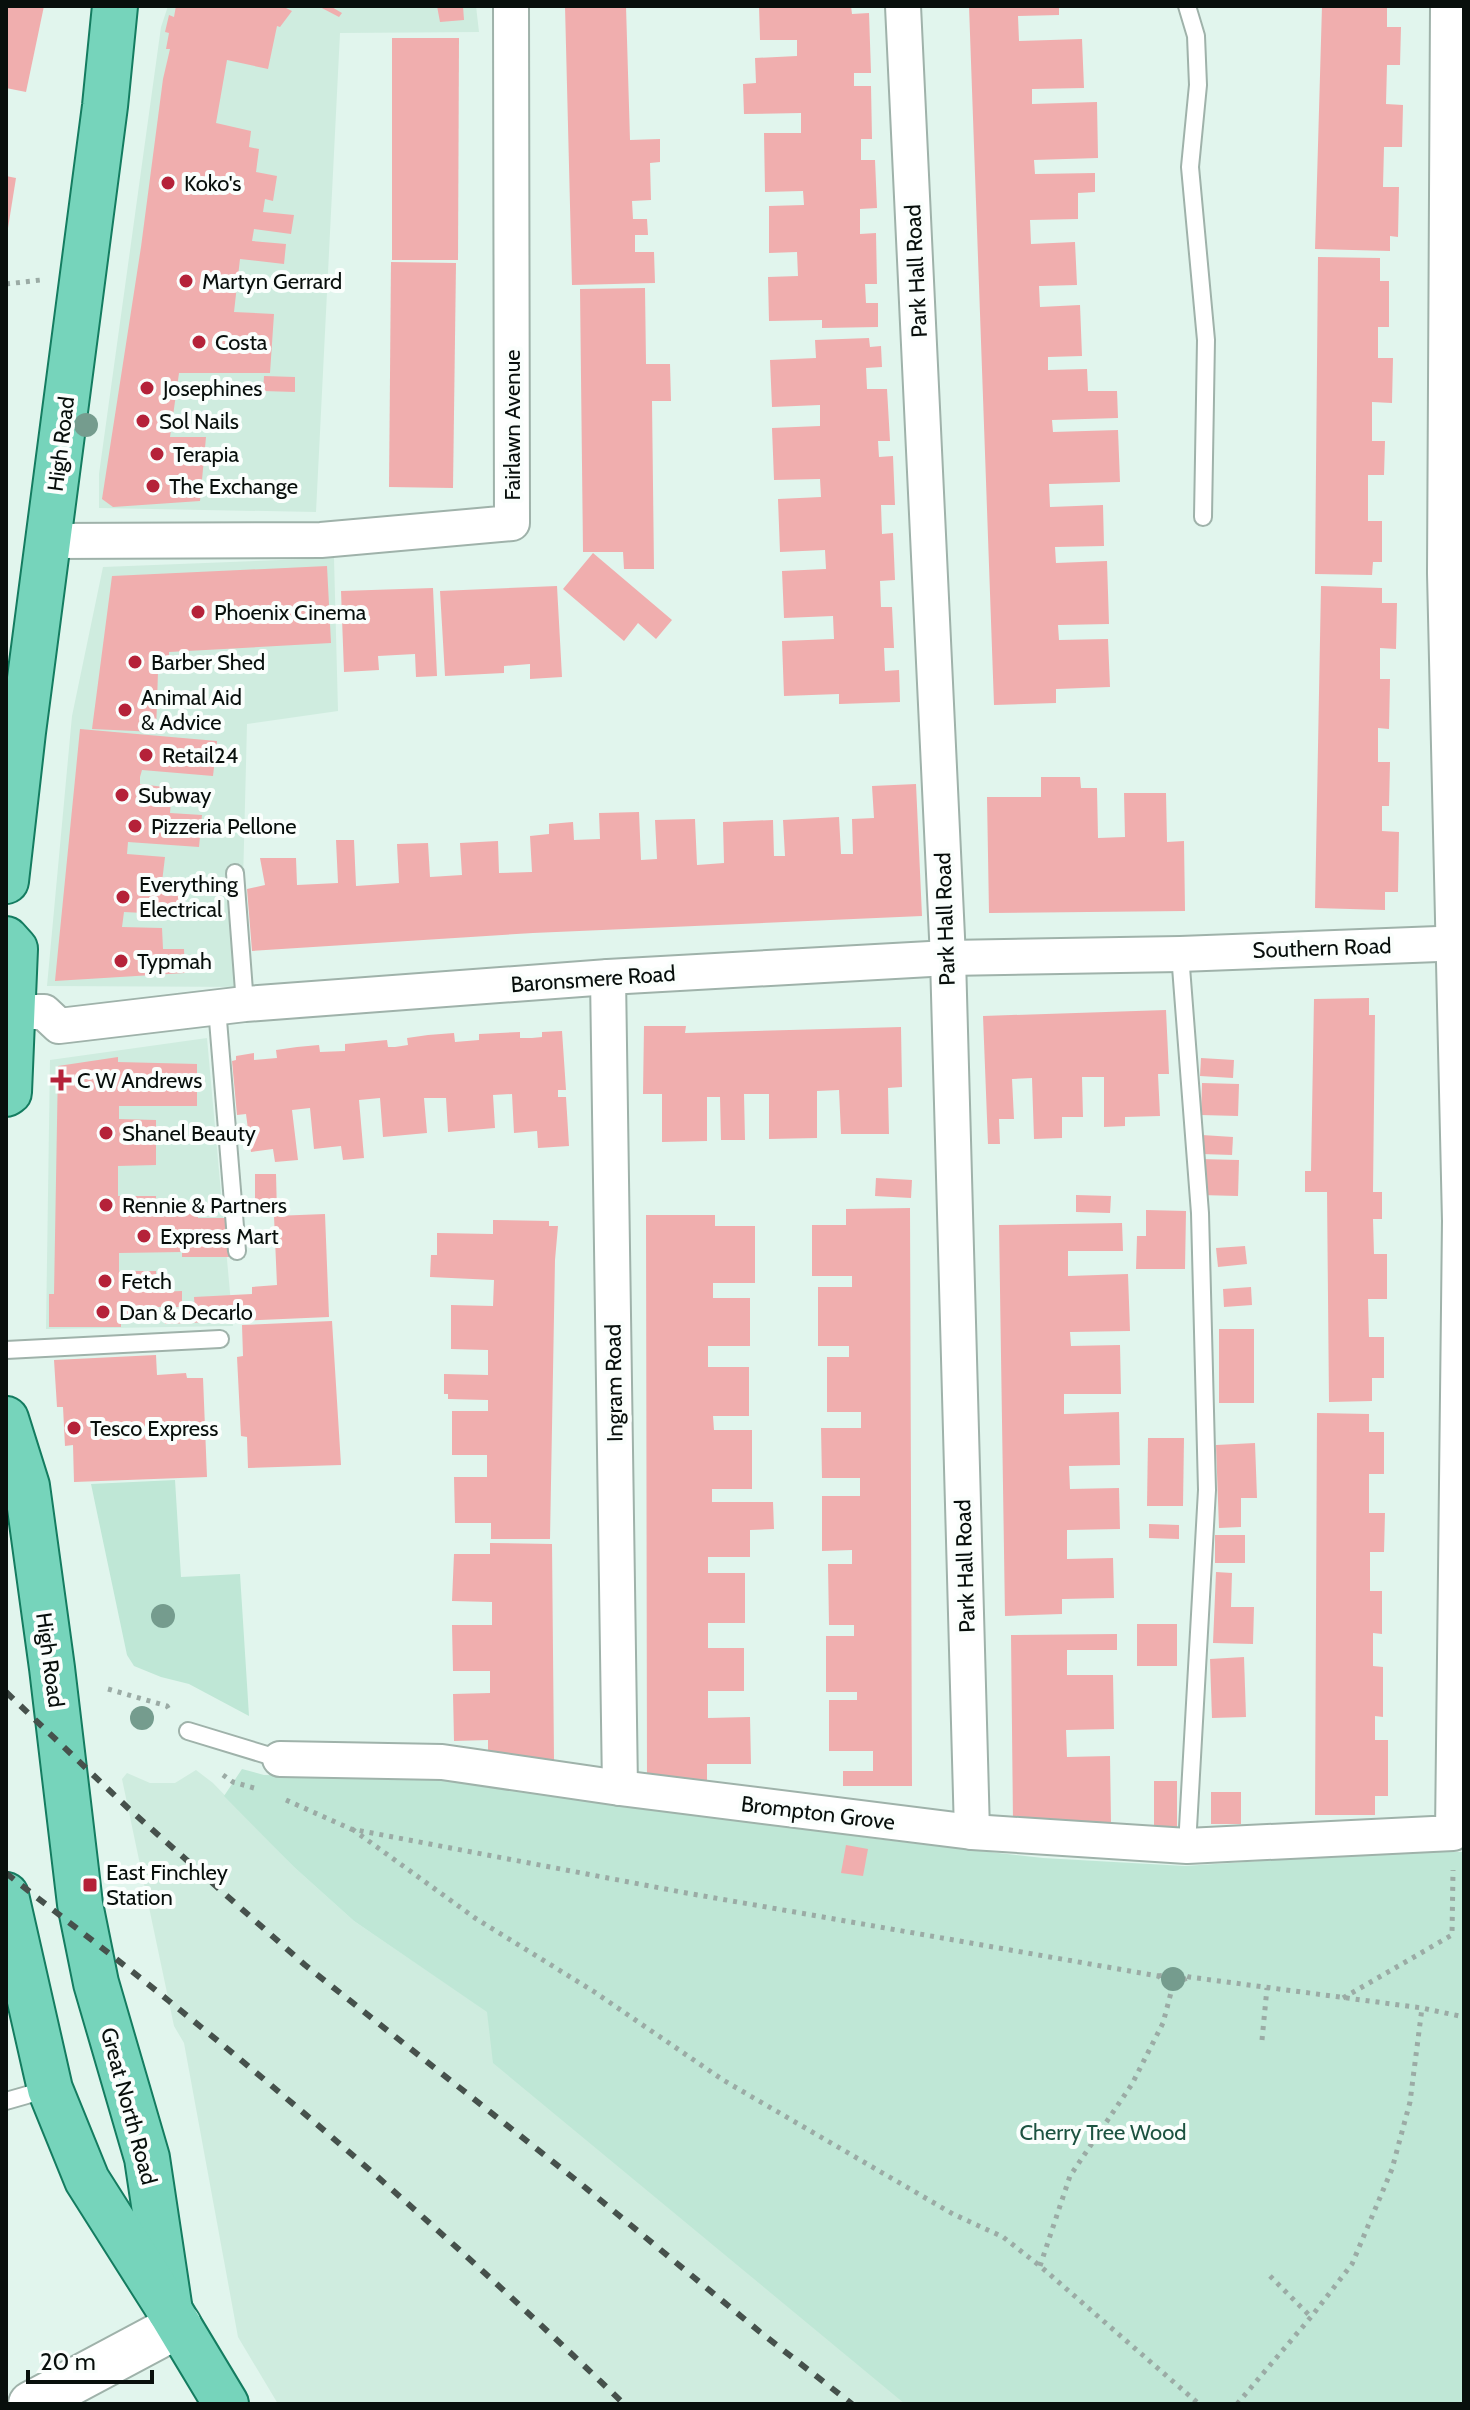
<svg xmlns="http://www.w3.org/2000/svg" width="1470" height="2410" font-family="Cabin,sans-serif">
<rect width="100%" height="100%" fill="#e1f5ed"/>
<g fill="#cfecdf">
<path d="M168,6H476L479,32L340,33L316,512L99,508V474L161,27Z"/>
<path d="M334,558L338,711L247,724L243,883L252,987L47,986L72,716L103,567Z"/>
<path d="M207,1038L233,1326L46,1329L50,1060Z"/>
<path d="M196,1770L213,1783L294,1867L354,1921L488,2012L1008,2404H278L238,2337L184,2043L174,2026L122,1779L127,1773L150,1783H175Z"/>
</g>
<g fill="#bfe7d6">
<path d="M175,1480L181,1577L240,1574L249,1716L189,1684L161,1677L134,1666L127,1655L91,1484Z"/>
<path d="M242,1769L264,1775L474,1779L877,1839L1043,1858L1185,1866L1396,1852H1464V2404H905L493,2063L487,2012L354,1921L294,1867L224,1796Z"/>
</g>
<g fill="#f0aeae">
<path d="M6,6H44L26,92L6,88Z"/>
<path d="M176,6H282L292,11L280,27L277,26L268,69L227,60L216,123L251,131L249,147L259,149L256,172L277,176L273,201L265,199L263,212L294,215L291,234L254,229L252,241L286,244L284,264L240,259L234,312L274,314L270,373H179L170,437H206L200,501L113,507L102,499L141,247L163,79L170,49H166L169,33L165,32L169,15L174,17Z"/>
<path d="M318,6H330L342,13L339,17Z"/>
<path d="M437,6H463L464,20L440,22Z"/>
<path d="M565,6H626L630,140L660,139V162L650,163L651,200L632,201L633,219H647L648,235H635V252H654L655,283L572,285Z"/>
<path d="M759,6H851L852,14L869,13L871,73H854V86H871L872,139H861V160H875L877,208L860,209V234L876,233L877,284H865L866,303H878V327L822,328V320L769,321L768,277L798,276L797,252L769,253V206L804,205L803,191L765,192L764,133H801V113L744,114L743,84L756,83L755,58L797,56V40H760Z"/>
<path d="M969,6H1059V15L1018,16L1019,41L1082,39L1084,88L1032,89V104L1097,102L1098,158L1034,160L1035,174L1095,173V192L1078,193V219L1030,220L1031,244L1075,242L1077,285L1039,286L1040,307L1080,305L1082,356L1048,357V370L1087,369L1088,391H1117L1118,418L1052,420L1053,432L1118,430L1120,482L1049,484L1050,507L1103,505L1104,546L1055,547L1056,563L1107,561L1109,624L1058,625L1059,640L1108,639L1110,687L1056,689V703L994,705Z"/>
<path d="M1322,6H1387V27H1401L1400,65H1387L1386,104L1403,105L1402,147H1384L1383,187H1399L1398,237L1390,236V251L1315,249Z"/>
<path d="M392,38H459L458,260H392Z"/>
<path d="M6,176L16,178L8,228H6Z"/>
<path d="M1318,257L1380,258V281H1389V327H1378V358H1393L1392,403L1372,402V441H1385L1384,475H1368V521H1382V562H1373L1372,575L1315,574Z"/>
<path d="M391,262L456,263L453,488L389,487Z"/>
<path d="M645,288L646,364H670L671,401H652L654,569H624L623,552H583L580,289Z"/>
<path d="M869,338L870,347L881,346L882,367L866,368L867,389H887L890,441H878L879,457L893,456L895,505H881L882,534L893,533L895,580L880,581L881,607H892L894,648H884L885,671L899,670L900,702L839,704V694L784,696L782,641L834,639L833,616L784,618L782,571L826,569L825,550L780,552L778,499L821,497L820,479L774,480L772,428L820,426V405L772,407L770,360L816,358L815,340Z"/>
<path d="M264,376L295,377V392L263,391Z"/>
<path d="M593,553L672,620L656,639L638,623L624,641L563,589Z"/>
<path d="M327,566L331,643L169,652V673L158,672L156,732L92,729L112,576Z"/>
<path d="M557,586L562,677L530,679V664L504,666V673L445,676L440,591Z"/>
<path d="M1321,586L1382,588V603H1397L1396,649L1380,648V679H1390L1389,729L1378,728V762H1390L1389,806H1382V831L1399,832L1398,892H1385V910L1315,908Z"/>
<path d="M433,588L437,676L416,677L415,654L378,656L379,670L344,672L341,591Z"/>
<path d="M80,729L217,741L213,776L142,770L140,777V784L172,788L170,813L202,815L199,847L128,842L127,854L165,857L162,882L182,883L184,915L124,912L122,927L162,928L163,949H184L185,973L55,981Z"/>
<path d="M1041,777H1080L1081,788H1097L1098,838L1125,837L1124,793H1166L1167,842L1184,841L1185,911L989,913L987,797H1041Z"/>
<path d="M916,784L922,916L533,933L252,951L247,889L265,885L260,858H296L297,885L338,883L336,840H354L356,886L399,883L397,844L428,843L430,877L462,875L460,843L498,841L499,873L532,872L530,836L549,834V824L573,822L574,840L600,839L599,813L639,812L641,860L657,859L655,820L695,819L697,865L724,863L723,822L773,820L774,856H785L783,820L839,817L841,854H853L852,819L874,818L872,786Z"/>
<path d="M1369,998V1015H1375L1373,1192H1382V1219H1373L1374,1254H1387V1299H1368L1369,1337H1384V1378H1372V1401L1329,1402L1327,1192H1305V1171H1311L1314,999Z"/>
<path d="M1166,1010L1169,1074H1158L1160,1116L1125,1117V1126L1104,1127V1077H1082L1083,1117H1062V1138L1034,1139L1032,1078L1012,1079L1014,1119H999L1000,1144H988L983,1016Z"/>
<path d="M644,1026H686L685,1033L901,1027L902,1087L888,1088L889,1134H841L839,1090L817,1091V1138L769,1139V1094H744L745,1140H721L720,1097H707V1141L662,1142V1094H643Z"/>
<path d="M562,1031L566,1090H558V1097H566L569,1146L538,1148L537,1131L514,1133L512,1094L493,1095L495,1128L448,1132L446,1098H424L427,1133L383,1137L380,1098L359,1100L364,1158L343,1160L341,1146L314,1149L310,1108L292,1110L298,1160L275,1162L273,1149L251,1152L246,1114L237,1115L232,1061L236,1060V1056L254,1053V1060L277,1058L276,1050L297,1047L319,1045L320,1052L345,1051V1044L387,1040L388,1047H395L408,1045L407,1038L428,1035L454,1033L455,1042L479,1040V1034L520,1032V1038H532L542,1037V1032Z"/>
<path d="M118,1057V1062L197,1064V1106H119V1119L156,1120V1165L118,1166V1196H156V1214H198V1218H232L233,1257H182V1252L119,1253V1271H156V1292L182,1291V1307H157V1316H121V1327H49V1294H54L58,1066Z"/>
<path d="M1201,1058L1234,1060L1233,1078L1200,1076Z"/>
<path d="M1202,1083L1239,1084L1238,1116L1201,1115Z"/>
<path d="M1202,1135L1233,1137L1232,1155L1201,1154Z"/>
<path d="M1200,1159L1239,1160L1238,1196L1200,1195Z"/>
<path d="M255,1174H276L277,1214H255Z"/>
<path d="M876,1178L912,1180L911,1198L875,1196Z"/>
<path d="M1076,1195L1111,1196L1110,1213L1076,1212Z"/>
<path d="M910,1208L912,1786H843V1771H873V1751H829V1700H857V1692H826V1636H854V1625H829L828,1564H852V1550L822,1551V1496H860V1478H822L821,1428H861V1412H827V1357H849V1346H818V1287H852V1276H812V1225H846V1209Z"/>
<path d="M1146,1210L1186,1211L1185,1269H1136L1137,1236H1146Z"/>
<path d="M325,1214L329,1317L165,1324L164,1312L195,1311L194,1297L252,1294V1287L277,1285L274,1216Z"/>
<path d="M646,1215H715V1226H755V1283H713V1298H750V1346H708V1367H749V1416H713L714,1430H752V1489H712V1502H773L774,1529L750,1530V1557H708V1573H745V1623H708V1648H744V1691H708V1718L750,1717L751,1764H707V1783H647Z"/>
<path d="M493,1220L549,1221V1226H558L555,1260L550,1539H491V1523H455L454,1477H487V1455H452V1411H488V1400L448,1399V1394H444V1374L488,1375V1350L451,1349V1305L493,1306L494,1280L430,1277L431,1255H437V1233L493,1234Z"/>
<path d="M1122,1223L1123,1251H1068V1276L1128,1274L1130,1331L1070,1332L1071,1346L1120,1345L1121,1394H1064V1414L1119,1412L1120,1465L1069,1466L1070,1489L1119,1488L1120,1529L1067,1530V1559L1113,1558L1114,1598L1062,1599V1614L1005,1616L999,1225Z"/>
<path d="M1245,1246L1247,1264L1218,1267L1216,1248Z"/>
<path d="M1251,1287L1252,1305L1224,1307L1223,1289Z"/>
<path d="M332,1321L341,1465L248,1468L247,1437L241,1436L237,1357L243,1356L242,1325Z"/>
<rect x="1219" y="1329" width="35" height="74"/>
<path d="M156,1355L157,1375L186,1373L187,1378H203L207,1477L74,1482L73,1445L65,1446L63,1407H57L54,1360Z"/>
<path d="M1317,1413L1369,1414V1432H1384V1474H1369V1513H1385L1384,1552H1370V1591H1382V1634L1373,1633V1666L1383,1667V1717L1375,1716V1740H1388V1796H1375V1815H1315Z"/>
<path d="M1148,1438H1184L1183,1506H1147Z"/>
<path d="M1255,1443L1257,1498H1241V1527L1219,1528L1216,1445Z"/>
<path d="M1149,1524L1179,1525V1539L1149,1538Z"/>
<rect x="1215" y="1535" width="30" height="28"/>
<path d="M490,1543L552,1544L554,1760L488,1761V1740L454,1741L453,1694L490,1693V1671H453L452,1625H492V1602L452,1601L454,1554H490Z"/>
<path d="M1216,1572L1232,1573L1231,1607H1254L1253,1644L1213,1643Z"/>
<rect x="1137" y="1624" width="40" height="42"/>
<path d="M1117,1634V1650H1067V1675H1113L1114,1729L1066,1730L1067,1757L1110,1756L1111,1822L1013,1823L1011,1635Z"/>
<path d="M1244,1657L1246,1717L1212,1718L1210,1659Z"/>
<rect x="1154" y="1781" width="23" height="46"/>
<rect x="1211" y="1792" width="30" height="32"/>
<path d="M846,1845L868,1849L863,1876L841,1873Z"/>
</g>
<g fill="none" stroke-linecap="round" stroke-linejoin="round">
<defs>
<g id="lane">
<path d="M1187,6L1196,36L1198,85L1190,167L1206,340L1203,517"/>
<path d="M235,873L245,1004"/>
<path d="M1180,954L1200,1213L1207,1490L1187,1846"/>
<path d="M217,1008L237,1251"/>
<path d="M6,1350L220,1339"/>
<path d="M188,1731L280,1759"/>
<path d="M6,2101L48,2089"/>
</g>
<g id="street">
<path d="M903,6L948,958L972,1832"/>
<path d="M49,541L321,540L512,523L511,6"/>
<path d="M608,977L620,1788"/>
<path d="M13,1006L27,1012H44L59,1026L245,1004L608,977L948,958L1180,954L1464,943"/>
<path d="M280,1759L442,1762L620,1788L972,1832L1187,1846L1453,1833L1460,1221L1445,573L1448,6"/>
</g>
<path id="secondary" d="M31,2404L179,2325"/>
<g id="primary">
<path d="M6,881L23,732L105,106L115,6"/>
<path d="M6,939L15,949L9,1092L6,1094"/>
<path d="M6,1419L27,1486L52,1668L80,1904L96,1983L147,2158L170,2311"/>
<path d="M6,1895L50,2089L87,2180L170,2311L226,2404"/>
</g>
</defs>
<use href="#lane" stroke="#9fb2aa" stroke-width="20"/>
<use href="#street" stroke="#9fb2aa" stroke-width="38"/>
<use href="#secondary" stroke="#9fb2aa" stroke-width="48"/>
<use href="#primary" stroke="#147c60" stroke-width="48"/>
<g stroke="#9baba5" stroke-width="5" stroke-dasharray="4 6" stroke-linecap="butt">
<path d="M6,284L41,280"/>
<path d="M108,1689L167,1706L170,1711"/>
<path d="M223,1775L233,1782L254,1788"/>
<path d="M286,1800L351,1829L681,1892L1158,1976L1173,1985L1189,1977"/>
<path d="M352,1829L475,1918L593,1991L723,2080L953,2214L1003,2237L1040,2266L1199,2404"/>
<path d="M1158,1976L1177,1973L1189,1977L1422,2008L1464,2017"/>
<path d="M1343,1998L1452,1935L1453,1870"/>
<path d="M1262,2040L1267,1988"/>
<path d="M1040,2266L1070,2176L1132,2084L1163,2023L1173,1985"/>
<path d="M1270,2276L1311,2317"/>
<path d="M1237,2404L1311,2317L1352,2264L1392,2169L1410,2102L1422,2008"/>
</g>
<use href="#lane" stroke="#fff" stroke-width="16"/>
<use href="#street" stroke="#fff" stroke-width="34"/>
<use href="#secondary" stroke="#fff" stroke-width="44"/>
<use href="#primary" stroke="#76d4bb" stroke-width="44"/>
<g stroke="#46514c" stroke-width="6" stroke-dasharray="10 10" stroke-linecap="butt">
<path d="M6,1692L129,1809L305,1965L581,2184L760,2332L852,2404"/>
<path d="M6,1873C60,1916 115,1957 169,2001C326,2128 478,2263 624,2404"/>
</g>
</g>
<g fill="#759c8e">
<circle cx="86" cy="425" r="12"/>
<circle cx="163" cy="1616" r="12"/>
<circle cx="142" cy="1718" r="12"/>
<circle cx="1173" cy="1979" r="12"/>
</g>
<g fill="#b52239" stroke="#fafefc" stroke-width="3">
<circle cx="168" cy="183" r="8"/>
<circle cx="186" cy="281" r="8"/>
<circle cx="199" cy="342" r="8"/>
<circle cx="147" cy="388" r="8"/>
<circle cx="143" cy="421" r="8"/>
<circle cx="157" cy="454" r="8"/>
<circle cx="153" cy="486" r="8"/>
<circle cx="198" cy="612" r="8"/>
<circle cx="135" cy="662" r="8"/>
<circle cx="125" cy="710" r="8"/>
<circle cx="146" cy="755" r="8"/>
<circle cx="122" cy="795" r="8"/>
<circle cx="135" cy="826" r="8"/>
<circle cx="123" cy="897" r="8"/>
<circle cx="121" cy="961" r="8"/>
<path d="M57 1068h8v8h8v8h-8v8h-8v-8h-8v-8h8z"/>
<circle cx="106" cy="1133" r="8"/>
<circle cx="106" cy="1205" r="8"/>
<circle cx="144" cy="1236" r="8"/>
<circle cx="105" cy="1281" r="8"/>
<circle cx="103" cy="1312" r="8"/>
<circle cx="74" cy="1428" r="8"/>
<rect x="82" y="1877" width="16" height="16" rx="4"/>
</g>
<g text-anchor="middle" dominant-baseline="central" stroke-width="8" stroke-linejoin="round" paint-order="stroke">
<g font-size="22" fill="#080f0c" stroke="#fafefc" text-anchor="start">
<text x="184" y="183">Koko's</text>
<text x="202" y="281">Martyn Gerrard</text>
<text x="215" y="342">Costa</text>
<text x="163" y="388">Josephines</text>
<text x="159" y="421">Sol Nails</text>
<text x="173" y="454">Terapia</text>
<text x="169" y="486">The Exchange</text>
<text x="214" y="612">Phoenix Cinema</text>
<text x="151" y="662">Barber Shed</text>
<text x="141" y="697">Animal Aid<tspan x="141" dy="25">&amp; Advice</tspan></text>
<text x="162" y="755">Retail24</text>
<text x="138" y="795">Subway</text>
<text x="151" y="826">Pizzeria Pellone</text>
<text x="139" y="884">Everything<tspan x="139" dy="25">Electrical</tspan></text>
<text x="137" y="961">Typmah</text>
<text x="77" y="1080">C W Andrews</text>
<text x="122" y="1133">Shanel Beauty</text>
<text x="122" y="1205">Rennie &amp; Partners</text>
<text x="160" y="1236">Express Mart</text>
<text x="121" y="1281">Fetch</text>
<text x="119" y="1312">Dan &amp; Decarlo</text>
<text x="90" y="1428">Tesco Express</text>
<text x="106" y="1872">East Finchley<tspan x="106" dy="25">Station</tspan></text>
</g>
<g font-size="22" fill="#080f0c" stroke="#fafefc">
<text transform="translate(916 271) rotate(-93)">Park Hall Road</text>
<text transform="translate(512 425) rotate(-90)">Fairlawn Avenue</text>
<text transform="translate(61 444) rotate(-83)">High Road</text>
<text transform="translate(945 919) rotate(-92)">Park Hall Road</text>
<text transform="translate(1322 948) rotate(-2)">Southern Road</text>
<text transform="translate(593 979) rotate(-4)">Baronsmere Road</text>
<text transform="translate(614 1383) rotate(-91)">Ingram Road</text>
<text transform="translate(965 1566) rotate(-92)">Park Hall Road</text>
<text transform="translate(50 1660) rotate(82)">High Road</text>
<text transform="translate(818 1813) rotate(7)">Brompton Grove</text>
<text transform="translate(129 2106) rotate(75)">Great North Road</text>
</g>
<g font-size="22" fill="#1d5341" stroke="#fafefc">
<text x="1103" y="2132">Cherry Tree Wood</text>
</g>
</g>
<rect width="1470" height="2410" fill="none" stroke="#080f0c" stroke-width="16"/>
<path d="M28 2370v12h124v-12" fill="none" stroke="#080f0c" stroke-width="4"/>
<text x="40" y="2370" font-size="24" fill="#080f0c" stroke="#fafefc" stroke-width="6" paint-order="stroke">20 m</text>
</svg>
